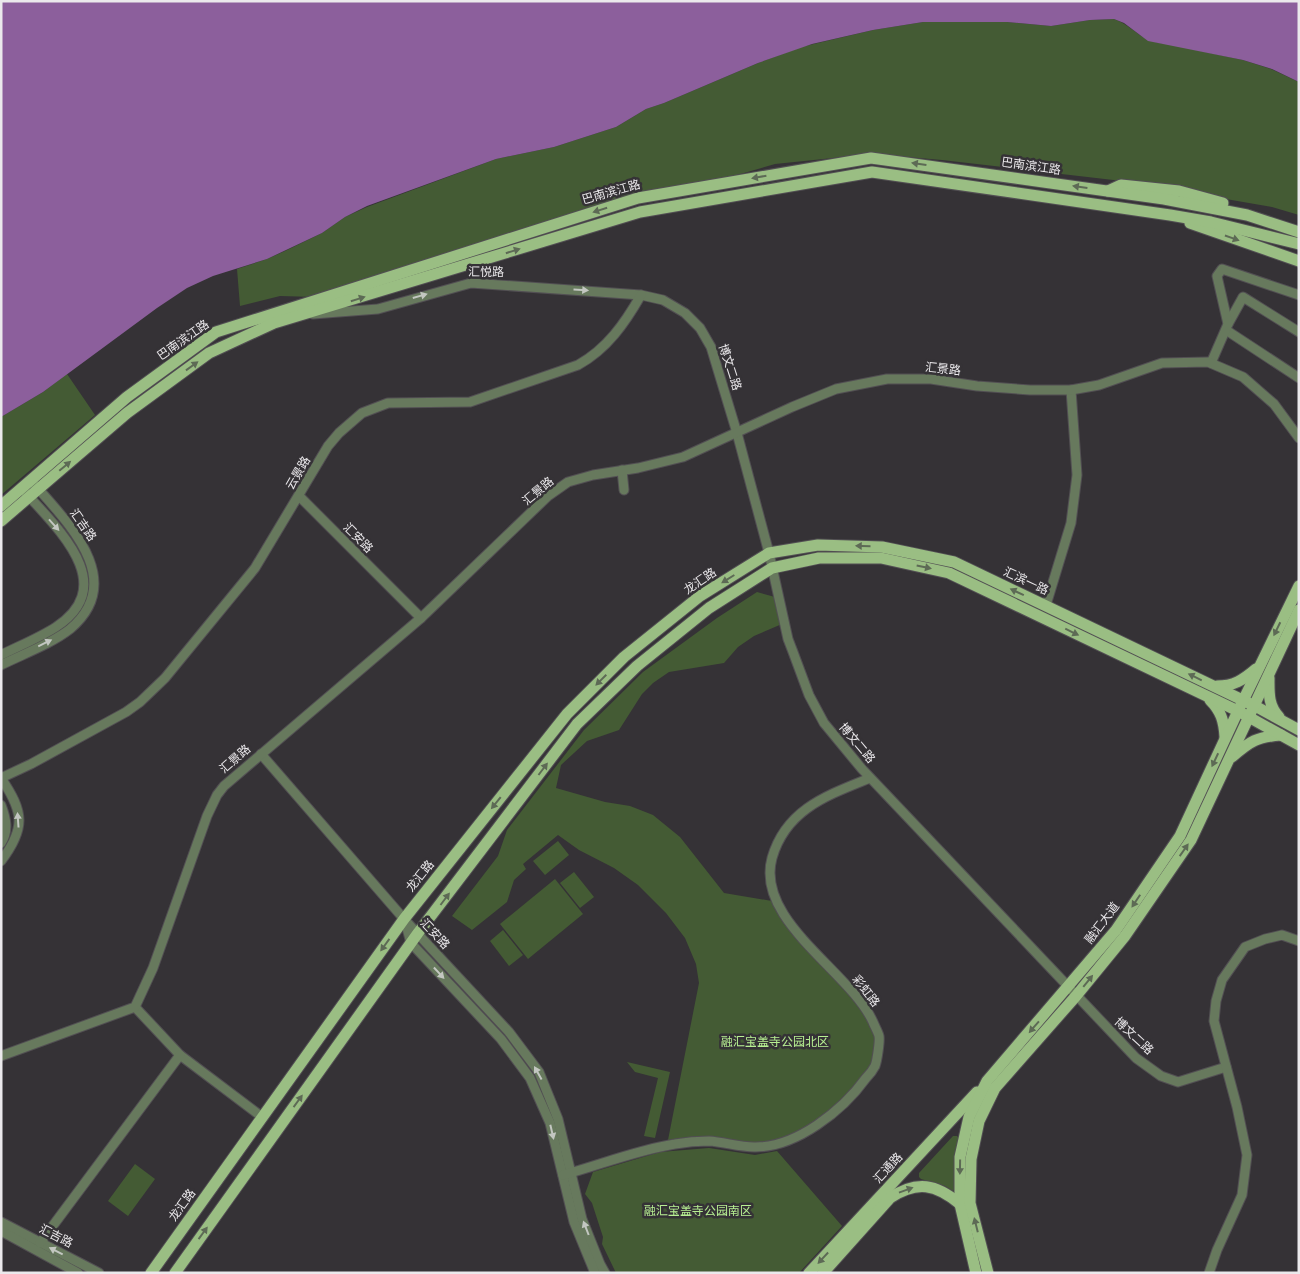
<svg xmlns="http://www.w3.org/2000/svg" width="1300" height="1274" font-family="'DM Sans','Noto Sans SC',sans-serif">
<rect width="100%" height="100%" fill="#353236"/>
<g fill="#445b34">
<path d="M1114,19C1137,28 1139,42 1168,44L1243,60L1271,69L1299,82V215L1272,207L1122,181L942,160L872,154L775,164L316,297L280,296L240,306L237,269L267,259L285,251L322,233L345,217L367,207L496,159L554,147L616,127L646,109L664,103L758,63L801,47L873,30L923,22H1007L1051,26L1090,20Z"/>
<path d="M67,374L95,415L1,495V417L43,392Z"/>
<path d="M757,592L775,597L782,624L754,636L738,647L724,663L669,672L653,683L642,694L619,730L587,741L561,765L556,788L605,802L630,806L653,815L680,837L724,893L772,901C794,945 837,972 864,1012C868,1018 874,1029 875,1036C876,1041 873,1062 871,1066C857,1094 804,1135 774,1142C753,1147 731,1138 710,1137C696,1137 682,1139 668,1140L699,983L696,964L685,938L666,913L638,885L614,868L579,850L558,835L523,864L526,869L514,880L507,902L472,930L452,916L498,856L507,830L584,730L643,672L717,618Z"/>
<path d="M558,841L569,855L545,875L533,861Z"/>
<path d="M574,872L594,897L580,908L560,883Z"/>
<path d="M555,879L583,914L528,959L500,924Z"/>
<path d="M503,930L523,955L509,966L490,941Z"/>
<path d="M627,1062L670,1072L655,1138L644,1136L658,1078L635,1072Z"/>
<path d="M953,1136H957L960,1139L955,1188L953,1191L945,1186L921,1179L919,1177V1173Z"/>
<path d="M709,1148L755,1155L777,1151L842,1226L799,1273H616L602,1244L603,1237L592,1203L585,1194L593,1172L660,1152Z"/>
<path d="M135,1164L155,1179L128,1216L108,1201Z"/>
</g>
<path fill="#8c5f9c" d="M1,1H1299V82L1272,69L1243,60L1148,41L1124,23L1114,19L1090,20L1051,26L1007,22H923L873,30L812,44L758,63L664,103L646,109L616,127L554,147L496,159L367,206L345,217L322,233L267,259L213,276L187,288L157,308L43,392L1,417Z"/>
<g fill="none" stroke-linecap="round" stroke-linejoin="round">
<defs>
<g id="minor">
<path d="M313,314L378,309L471,283L641,295L663,300L685,313L700,328L711,347L737,433L769,553L788,639L793,652L809,695L824,723L862,769L1136,1058L1161,1076L1178,1082L1226,1067"/>
<path d="M1228,324L1243,297L1299,332"/>
<path d="M1226,330L1299,378"/>
<path d="M1211,363L1228,324L1217,276L1222,269L1299,295"/>
<path d="M622,470L624,490"/>
<path d="M299,496L421,618"/>
<path d="M1046,605L1071,523L1077,475L1071,390"/>
<path d="M1,655C19,646 39,638 56,627C120,585 58,529 25,492"/>
<path d="M1,665C23,654 51,644 70,629C127,581 69,524 35,485"/>
<path d="M261,754L404,919L509,1032L539,1072L558,1119L582,1219L600,1264L605,1273"/>
<path d="M1,778L31,764L126,712L140,702L165,678L255,568L328,446L339,433L362,413L388,403L470,402L578,365C607,349 625,323 641,295"/>
<path d="M1,778C24,812 26,828 1,861"/>
<path d="M1,805C6,818 9,831 1,843"/>
<path d="M405,921L411,943L501,1039L530,1078L550,1123L574,1222L595,1273"/>
<path d="M135,1007L180,1055L262,1117"/>
<path d="M1,1056L135,1007L153,968L207,816L217,795L224,786L421,618L548,496L568,482L593,475L638,468L683,457L792,407L836,389L887,379H931L977,386L1030,390H1071L1099,385L1162,363L1208,362L1243,377L1274,404L1299,438"/>
<path d="M563,1175C600,1165 637,1150 675,1144C686,1142 698,1141 709,1141C724,1142 739,1147 754,1147C796,1148 843,1110 866,1078C869,1075 873,1070 875,1066C877,1061 880,1041 879,1036C878,1032 875,1027 873,1022C850,971 755,921 772,858C786,809 828,795 870,778"/>
<path d="M1,1222L99,1273"/>
<path d="M1,1231L78,1273"/>
<path d="M40,1243L180,1055"/>
<path d="M1209,1273L1217,1250L1242,1195L1247,1155L1237,1107L1214,1021L1216,1001L1222,980L1245,947L1265,939L1282,935L1299,941"/>
</g>
<g id="major">
<path d="M1108,191L1121,185L1179,191L1223,203"/>
<path d="M1190,223L1299,261"/>
<path d="M1,506L127,397L216,332L638,198L871,158L1164,199L1247,215L1299,232"/>
<path d="M1,521L127,413L209,353L274,323L640,212L872,172L1170,215L1211,222L1299,244"/>
<path d="M1269,678C1269,693 1268,705 1279,717"/>
<path d="M1217,686C1234,686 1243,680 1256,669"/>
<path d="M1210,700C1221,711 1224,721 1225,737"/>
<path d="M1232,757C1250,741 1257,737 1281,735"/>
<path d="M151,1273L404,919L567,714L624,657L700,596L769,553L818,545L882,547L954,562L1255,706L1299,730"/>
<path d="M175,1273L418,933L577,724L637,666L709,608L772,568L819,558H881L949,573L1238,711L1299,745"/>
<path d="M809,1273L977,1092"/>
<path d="M823,1273L890,1198C917,1180 936,1184 960,1204"/>
<path d="M976,1273L960,1204V1157L969,1117L987,1081L1116,930L1180,836L1238,711L1299,586"/>
<path d="M988,1273L970,1203L971,1159L979,1121L995,1088L1076,996L1125,936L1191,840L1299,610"/>
</g>
</defs>
<use href="#minor" stroke="#524f53" stroke-width="11"/>
<use href="#major" stroke="#524f53" stroke-width="13"/>
<use href="#minor" stroke="#67795d" stroke-width="9"/>
<use href="#major" stroke="#9abe83" stroke-width="11"/>
</g>
<defs><path id="oneway-solid" d="M-6-.8H1V-3.2L6.5 0L1 3.2V.8H-6Z" transform="scale(1.25)"/></defs>
<g fill="#5d6a55">
<use href="#oneway-solid" transform="translate(919 164) rotate(-172)"/>
<use href="#oneway-solid" transform="translate(759 177) rotate(170)"/>
<use href="#oneway-solid" transform="translate(1080 187) rotate(-172)"/>
<use href="#oneway-solid" transform="translate(600 210) rotate(162)"/>
<use href="#oneway-solid" transform="translate(1232 238) rotate(19)"/>
<use href="#oneway-solid" transform="translate(513 251) rotate(-17)"/>
<use href="#oneway-solid" transform="translate(358 299) rotate(-17)"/>
<use href="#oneway-solid" transform="translate(192 366) rotate(-36)"/>
<use href="#oneway-solid" transform="translate(65 466) rotate(-40)"/>
<use href="#oneway-solid" transform="translate(863 546) rotate(-179)"/>
<use href="#oneway-solid" transform="translate(924 567) rotate(12)"/>
<use href="#oneway-solid" transform="translate(728 579) rotate(148)"/>
<use href="#oneway-solid" transform="translate(1017 592) rotate(-155)"/>
<use href="#oneway-solid" transform="translate(1277 629) rotate(116)"/>
<use href="#oneway-solid" transform="translate(1072 632) rotate(26)"/>
<use href="#oneway-solid" transform="translate(1195 677) rotate(-154)"/>
<use href="#oneway-solid" transform="translate(601 680) rotate(135)"/>
<use href="#oneway-solid" transform="translate(1215 760) rotate(115)"/>
<use href="#oneway-solid" transform="translate(543 769) rotate(-53)"/>
<use href="#oneway-solid" transform="translate(496 803) rotate(129)"/>
<use href="#oneway-solid" transform="translate(1184 850) rotate(-55)"/>
<use href="#oneway-solid" transform="translate(445 899) rotate(-53)"/>
<use href="#oneway-solid" transform="translate(1136 901) rotate(124)"/>
<use href="#oneway-solid" transform="translate(385 945) rotate(126)"/>
<use href="#oneway-solid" transform="translate(1088 981) rotate(-51)"/>
<use href="#oneway-solid" transform="translate(1034 1027) rotate(131)"/>
<use href="#oneway-solid" transform="translate(298 1101) rotate(-54)"/>
<use href="#oneway-solid" transform="translate(960 1167) rotate(91)"/>
<use href="#oneway-solid" transform="translate(906 1190) rotate(-20)"/>
<use href="#oneway-solid" transform="translate(976 1225) rotate(-104)"/>
<use href="#oneway-solid" transform="translate(203 1233) rotate(-54)"/>
<use href="#oneway-solid" transform="translate(823 1258) rotate(133)"/>
</g>
<g fill="#c3c7c1">
<use href="#oneway-solid" transform="translate(581 290) rotate(4)"/>
<use href="#oneway-solid" transform="translate(420 296) rotate(-16)"/>
<use href="#oneway-solid" transform="translate(54 525) rotate(48)"/>
<use href="#oneway-solid" transform="translate(45 643) rotate(-26)"/>
<use href="#oneway-solid" transform="translate(18 820) rotate(-94)"/>
<use href="#oneway-solid" transform="translate(439 973) rotate(47)"/>
<use href="#oneway-solid" transform="translate(538 1073) rotate(-119)"/>
<use href="#oneway-solid" transform="translate(552 1132) rotate(77)"/>
<use href="#oneway-solid" transform="translate(586 1228) rotate(-111)"/>
<use href="#oneway-solid" transform="translate(56 1251) rotate(-153)"/>
</g>
<g text-anchor="middle" dominant-baseline="central" stroke-width="5" stroke-linejoin="round" paint-order="stroke">
<g font-size="12" fill="#ebe9ec" stroke="#353236">
<text transform="translate(1031 166) rotate(8)">巴南滨江路</text>
<text transform="translate(611 192) rotate(-16)">巴南滨江路</text>
<text transform="translate(486 272) rotate(1)">汇悦路</text>
<text transform="translate(183 340) rotate(-35)">巴南滨江路</text>
<text transform="translate(730 367) rotate(72)">博文二路</text>
<text transform="translate(943 369) rotate(6)">汇景路</text>
<text transform="translate(298 473) rotate(-60)">云景路</text>
<text transform="translate(538 491) rotate(-40)">汇景路</text>
<text transform="translate(83 525) rotate(55)">汇吉路</text>
<text transform="translate(358 538) rotate(45)">汇安路</text>
<text transform="translate(700 581) rotate(-34)">龙汇路</text>
<text transform="translate(1026 581) rotate(25)">汇滨一路</text>
<text transform="translate(857 743) rotate(50)">博文二路</text>
<text transform="translate(235 759) rotate(-41)">汇景路</text>
<text transform="translate(420 876) rotate(-51)">龙汇路</text>
<text transform="translate(1102 923) rotate(-53)">融汇大道</text>
<text transform="translate(435 934) rotate(47)">汇安路</text>
<text transform="translate(866 991) rotate(52)">彩虹路</text>
<text transform="translate(1134 1036) rotate(43)">博文二路</text>
<text transform="translate(888 1168) rotate(-47)">汇通路</text>
<text transform="translate(182 1205) rotate(-54)">龙汇路</text>
<text transform="translate(56 1236) rotate(27)">汇吉路</text>
</g>
<g font-size="12" fill="#b7f092" stroke="#353236">
<text x="775" y="1042">融汇宝盖寺公园北区</text>
<text x="698" y="1211">融汇宝盖寺公园南区</text>
</g>
</g>
<rect width="1300" height="1274" fill="none" stroke="#ebe9ec" stroke-width="5"/>
</svg>
